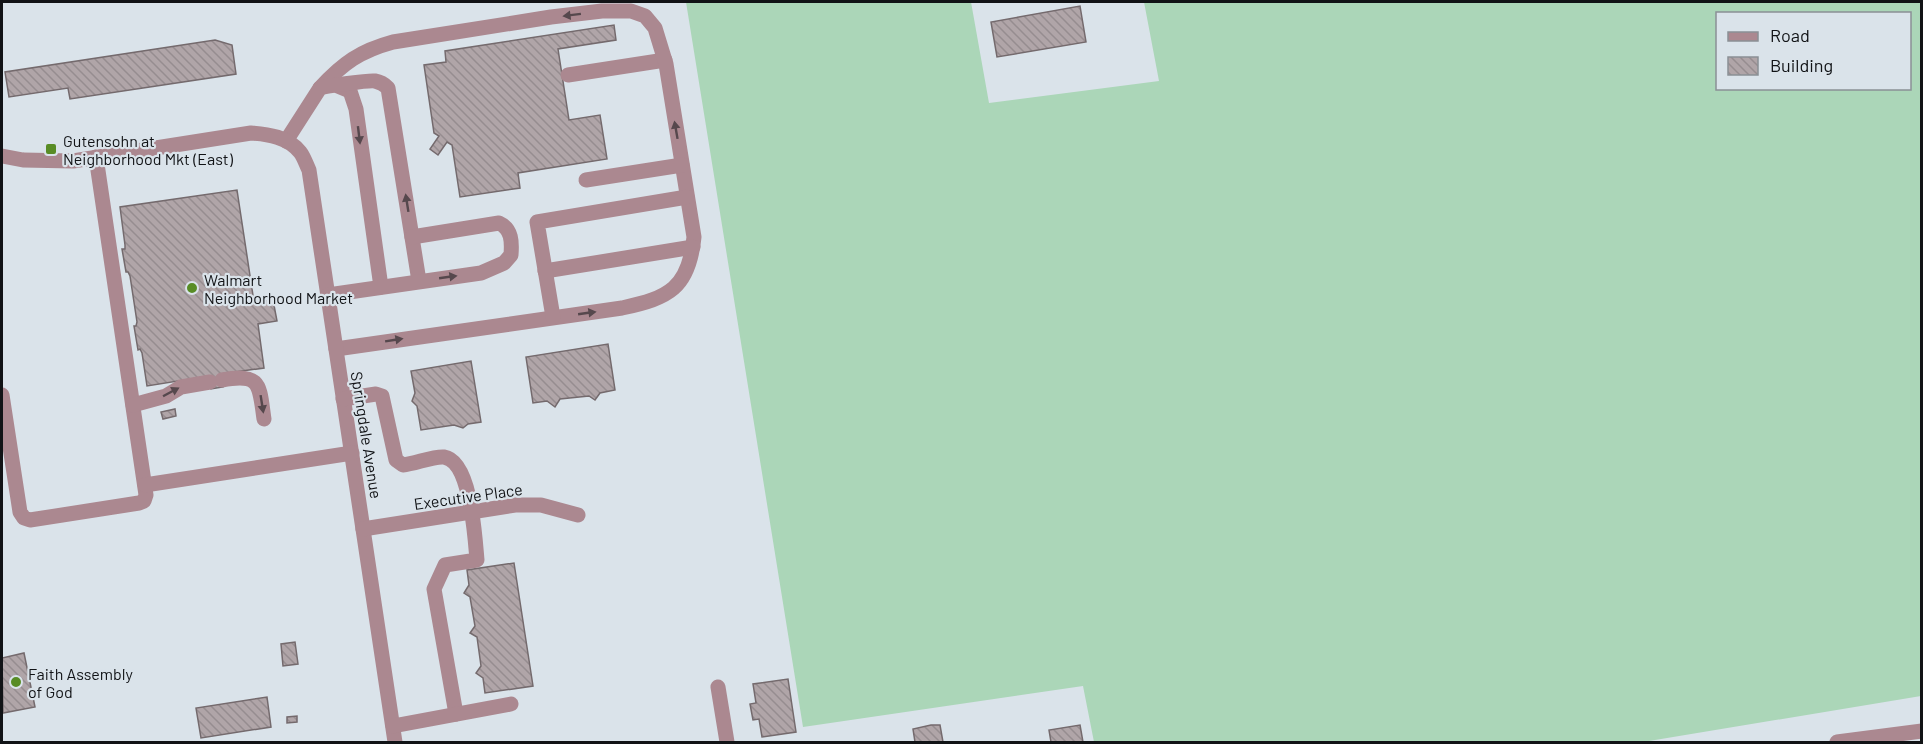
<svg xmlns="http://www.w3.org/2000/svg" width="1923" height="744" font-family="Barlow,sans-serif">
<defs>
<pattern id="building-back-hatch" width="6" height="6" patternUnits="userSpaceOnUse" patternTransform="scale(1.5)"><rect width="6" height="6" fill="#b0a5a8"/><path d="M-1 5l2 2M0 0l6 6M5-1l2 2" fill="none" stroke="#968d90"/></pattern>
</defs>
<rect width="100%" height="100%" fill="#dae3ea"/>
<path fill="#abd6b8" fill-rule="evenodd" d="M686,2H971L989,103L1159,81L1144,2H1921V696L1643,742H1094L1083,686L803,727ZM1718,14H1910V88H1718Z"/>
<g fill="url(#building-back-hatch)" stroke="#746a6d" stroke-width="1.5">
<path d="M1080,6L1086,42L997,57L991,22Z"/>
<path d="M614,25L616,40L558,49L569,120L600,115L607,159L518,173L520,188L460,197L452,145L447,142L438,155L430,149L439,136L434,133L424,65L446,62L445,51Z"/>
<path d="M215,40L232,45L236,74L70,99L68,88L9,97L5,72Z"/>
<path d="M237,190L254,302L273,300L277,321L258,324L264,368L221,374L223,387L211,389L209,376L147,386L142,353L140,349L138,350L134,326H136L137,322L130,276L128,272H126L122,249H125V245L120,207Z"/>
<path d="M608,344L615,390L600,393L595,400L589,396L560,399L555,407L547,401L533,403L526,357Z"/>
<path d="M471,361L481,422L468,424L463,428L454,425L421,430L417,406L412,401L415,393L411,371Z"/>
<path d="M175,409L176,416L163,419L161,412Z"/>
<path d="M514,563L533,686L485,693L483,678L476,673L481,666L477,637L470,633L475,626L470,597L464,593L469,585L467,570Z"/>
<path d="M295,642L298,664L283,666L281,644Z"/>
<path d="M24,653L35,707L3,713L2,658Z"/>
<path d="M788,679L796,732L762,737L759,719L753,720L750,704L756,703L753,684Z"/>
<path d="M267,697L271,727L201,738L196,708Z"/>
<path d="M297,716V722L287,723V717Z"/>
<path d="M931,725H940L943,742H915L913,729Z"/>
<path d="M1080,725L1083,742H1051L1049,730Z"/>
</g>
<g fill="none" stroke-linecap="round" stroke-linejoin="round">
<g stroke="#ab8890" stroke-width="15">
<path d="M568,75L665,60"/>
<path d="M338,86L350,91L356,109L381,287"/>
<path d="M320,88C343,63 360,51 393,42L551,17L602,11H631L645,16L655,28L666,64L694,237C689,288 669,298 622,308L336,349"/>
<path d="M286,141L320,88C326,86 369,80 375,81C381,82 384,84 388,88L419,281"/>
<path d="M2,156L23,160L73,161L251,133C268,134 288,137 300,152C304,157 306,164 309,170L395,742"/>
<path d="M586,180L682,165"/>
<path d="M545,271L693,247"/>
<path d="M328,295L481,273L504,263L511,255C512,242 512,229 499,223L412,237"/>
<path d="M553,317L537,222L687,197"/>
<path d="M222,380C262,373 259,385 264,419"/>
<path d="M2,395L20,512L24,518L30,520L139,503L144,501L146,495L96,157"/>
<path d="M343,399L376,394L382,396L396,460L403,465C415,464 433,456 444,457C471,461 475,538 477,560L445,565L434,589L456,714"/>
<path d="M133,405L166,396L181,387L210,382"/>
<path d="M145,485L352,453"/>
<path d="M363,529L515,505H541L578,515"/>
<path d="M718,687L727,742"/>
<path d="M393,726L511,704"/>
<path d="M1837,742L1922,731"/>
</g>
</g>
<defs><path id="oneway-solid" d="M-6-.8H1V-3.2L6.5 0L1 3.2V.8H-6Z" transform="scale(1.5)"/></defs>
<g fill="#56484d">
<use href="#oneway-solid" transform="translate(572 15) rotate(173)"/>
<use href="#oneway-solid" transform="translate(676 130) rotate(-100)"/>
<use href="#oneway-solid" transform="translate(359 135) rotate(83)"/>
<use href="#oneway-solid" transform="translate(407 203) rotate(-99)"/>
<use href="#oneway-solid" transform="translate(448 277) rotate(-8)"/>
<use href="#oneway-solid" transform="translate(587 313) rotate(-8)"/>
<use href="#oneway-solid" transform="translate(394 340) rotate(-9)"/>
<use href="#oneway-solid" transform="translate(171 392) rotate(-28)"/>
<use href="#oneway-solid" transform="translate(262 404) rotate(81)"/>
</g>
<g fill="#588c25" stroke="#dae3ea" stroke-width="2">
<rect x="45" y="143" width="12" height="12" rx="3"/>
<circle cx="192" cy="288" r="6"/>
<circle cx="16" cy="682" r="6"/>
</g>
<g text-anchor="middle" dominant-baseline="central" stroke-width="4.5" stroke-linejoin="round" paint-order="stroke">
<g font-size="16" fill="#111316" stroke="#dae3ea" text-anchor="start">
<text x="63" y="140">Gutensohn at<tspan x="63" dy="18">Neighborhood Mkt (East)</tspan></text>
<text x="204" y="279">Walmart<tspan x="204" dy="18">Neighborhood Market</tspan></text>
<text x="28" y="673">Faith Assembly<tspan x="28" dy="18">of God</tspan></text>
</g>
<g font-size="16" fill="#111316" stroke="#dae3ea">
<text transform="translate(367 435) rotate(81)">Springdale Avenue</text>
<text transform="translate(468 496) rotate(-8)">Executive Place</text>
</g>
</g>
<rect width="1923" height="744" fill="none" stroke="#111316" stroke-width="6"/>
<rect x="1716" y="12" width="195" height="78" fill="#dae3ea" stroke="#8a9095" stroke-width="1.5"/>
<rect x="1728" y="32" width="30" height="9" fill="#ab8890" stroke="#8a9095" stroke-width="1.5"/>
<text x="1770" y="42" font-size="18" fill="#111316">Road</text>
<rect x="1728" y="57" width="30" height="18" fill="url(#building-back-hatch)" stroke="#8a9095" stroke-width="1.5"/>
<text x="1770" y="72" font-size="18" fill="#111316">Building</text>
</svg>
